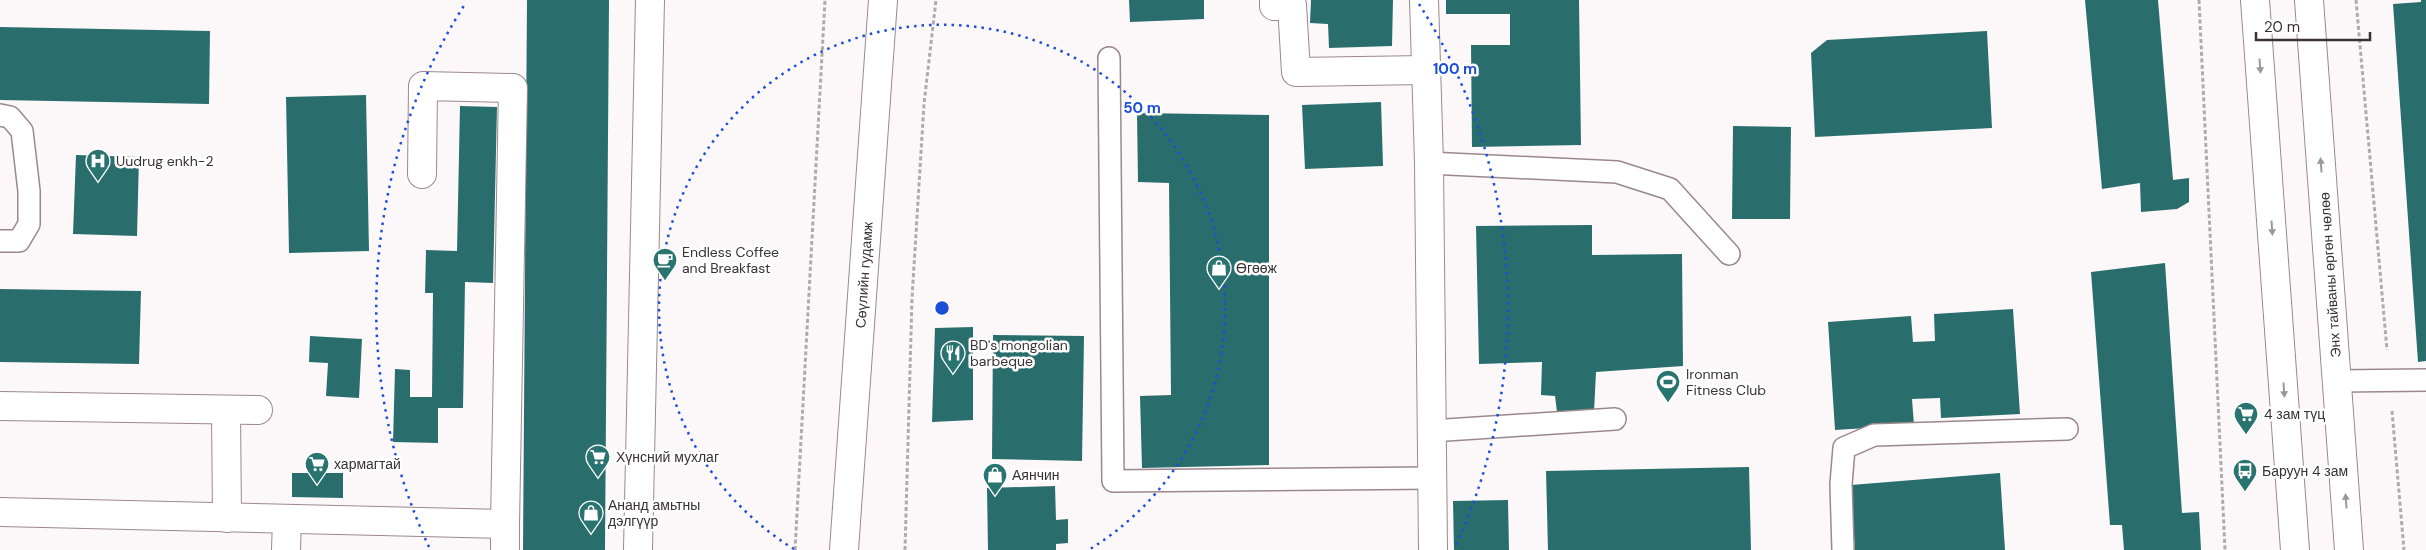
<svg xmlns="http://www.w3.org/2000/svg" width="2426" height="550" font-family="'DM Sans',sans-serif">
<rect width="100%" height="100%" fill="#fcf8f9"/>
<g fill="#296e6d">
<path d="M527,0H609L605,550H523Z"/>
<path d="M1129,0H1204V19L1130,22Z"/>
<path d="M1311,0H1393L1392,46L1329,48L1328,24L1310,23Z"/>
<path d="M1446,0H1579L1581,145L1472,147L1471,45H1510V14H1446Z"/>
<path d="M2085,0H2158L2173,180L2189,178V202L2177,209L2141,212L2140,183L2102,189Z"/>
<path d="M2421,0H2426V361L2418,362L2393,4L2421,2Z"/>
<path d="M0,27L210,31L209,104L0,100Z"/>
<path d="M1987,31L1992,128L1815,137L1811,53L1827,40Z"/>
<path d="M366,95L369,251L289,253L286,97Z"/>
<path d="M1381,102L1383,166L1305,169L1302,105Z"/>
<path d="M460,106L497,107L493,283L465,282L463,408H438V443L393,442L395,369L410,370V397H432L433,293H425L426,250L457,251Z"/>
<path d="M1137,113L1269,115V465L1142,468L1140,396L1171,395L1169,183L1138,182Z"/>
<path d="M1733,126L1791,127L1790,219H1732Z"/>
<path d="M76,155L139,157L137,236L73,234Z"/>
<path d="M1592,225V255L1682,254L1683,366L1596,372L1594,412H1557L1555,396L1541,395L1542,362L1479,364L1476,226Z"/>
<path d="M2165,263L2182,513L2199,512L2201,550H2124L2122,525H2110L2091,272Z"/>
<path d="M0,289L141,291L139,364L0,362Z"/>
<path d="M2013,309L2020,414L1941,418L1940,398L1912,399L1914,425L1835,430L1828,322L1911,316L1913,342L1935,341L1934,314Z"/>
<path d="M973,327V420L932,422L935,328Z"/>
<path d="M993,335L1084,336L1082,461L992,459Z"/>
<path d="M310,336L362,339L359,398L326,396L328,363L309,362Z"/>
<path d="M1749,467L1751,550H1548L1546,471Z"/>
<path d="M292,473H343V498L292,497Z"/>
<path d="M2000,473L2005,550H1855L1851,485Z"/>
<path d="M1055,486L1056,520L1068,519V543L1056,544V550H988L987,488Z"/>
<path d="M1508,500L1509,550H1454L1453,501Z"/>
</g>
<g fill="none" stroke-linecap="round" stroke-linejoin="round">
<defs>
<g id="lane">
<path d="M1109,58L1113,481L1433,478"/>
<path d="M0,115L10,117L22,131L29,191V224L19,241H0"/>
<path d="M1429,163L1617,172L1670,189L1729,254"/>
<path d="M2338,381L2426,380"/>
<path d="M1431,431L1615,419"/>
<path d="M1843,550L1841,484L1844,448L1874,435L2067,429"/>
</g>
<g id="street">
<path d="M1274,0V6L1292,5L1296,72L1425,70"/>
<path d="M1424,0L1429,163L1433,550"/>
<path d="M422,174L423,86L513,88L505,524"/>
<path d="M0,406L258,410"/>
<path d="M226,411L227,518"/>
<path d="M0,512L505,524V550"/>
<path d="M286,550L287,519"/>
<path d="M638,550L650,0"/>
</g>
<path id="secondary" d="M844,550L883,0"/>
<g id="highway">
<path d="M2255,0L2295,550"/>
<path d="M2309,0L2349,550"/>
</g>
</defs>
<use href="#lane" stroke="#9b888c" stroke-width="24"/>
<use href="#street" stroke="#9b888c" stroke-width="30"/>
<use href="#secondary" stroke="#9b888c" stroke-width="30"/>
<use href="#highway" stroke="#9b888c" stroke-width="30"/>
<g stroke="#b0aaab" stroke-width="3" stroke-dasharray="4 2.5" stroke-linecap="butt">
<path d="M2199,0L2225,550"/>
<path d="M2356,0L2387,350"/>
<path d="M2392,411L2404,550"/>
<path d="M795,550L825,0"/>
<path d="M905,550L912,298L924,104L936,0"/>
</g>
<use href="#lane" stroke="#fff" stroke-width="21"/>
<use href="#street" stroke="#fff" stroke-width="28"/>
<use href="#secondary" stroke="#fff" stroke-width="28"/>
<use href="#highway" stroke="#fff" stroke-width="28"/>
</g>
<defs><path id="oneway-solid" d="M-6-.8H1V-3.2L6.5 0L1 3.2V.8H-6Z" transform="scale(1.25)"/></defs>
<g fill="#9c9899">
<use href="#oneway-solid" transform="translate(2260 66) rotate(86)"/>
<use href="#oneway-solid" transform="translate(2321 165) rotate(-94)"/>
<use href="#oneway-solid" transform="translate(2272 228) rotate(86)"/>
<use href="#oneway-solid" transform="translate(2284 390) rotate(86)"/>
<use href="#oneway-solid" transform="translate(2346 501) rotate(-94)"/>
</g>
<g fill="none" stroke="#1d4ed8" stroke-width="2.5" stroke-dasharray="2.5 5">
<path d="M794 549A283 283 0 1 1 1090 549"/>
<path d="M429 547A566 566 0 0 1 465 4M1419 4A566 566 0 0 1 1455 547"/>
</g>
<defs>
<symbol id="hospital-pin" viewBox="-11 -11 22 30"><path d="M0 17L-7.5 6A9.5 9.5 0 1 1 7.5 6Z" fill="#297371" stroke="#fff"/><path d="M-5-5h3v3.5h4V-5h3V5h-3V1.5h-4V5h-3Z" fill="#fff"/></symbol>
<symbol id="cafe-pin" viewBox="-11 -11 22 30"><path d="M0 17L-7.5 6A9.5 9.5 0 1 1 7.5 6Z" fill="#297371" stroke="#fff"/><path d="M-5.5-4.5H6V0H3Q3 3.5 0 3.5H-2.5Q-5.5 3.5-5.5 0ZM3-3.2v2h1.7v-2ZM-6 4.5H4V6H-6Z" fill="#fff"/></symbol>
<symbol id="shop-pin" viewBox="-11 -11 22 30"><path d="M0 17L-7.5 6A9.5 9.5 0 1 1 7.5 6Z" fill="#297371" stroke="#fff"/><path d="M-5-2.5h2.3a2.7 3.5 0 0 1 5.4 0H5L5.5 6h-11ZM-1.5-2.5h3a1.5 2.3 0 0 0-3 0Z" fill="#fff"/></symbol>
<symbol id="restaurant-pin" viewBox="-11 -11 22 30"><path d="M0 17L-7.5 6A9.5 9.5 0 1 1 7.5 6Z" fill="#297371" stroke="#fff"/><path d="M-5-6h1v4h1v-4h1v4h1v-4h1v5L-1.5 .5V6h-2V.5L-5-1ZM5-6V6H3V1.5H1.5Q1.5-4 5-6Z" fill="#fff"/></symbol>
<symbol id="stadium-pin" viewBox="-11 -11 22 30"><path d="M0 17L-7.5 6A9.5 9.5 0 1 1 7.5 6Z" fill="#297371" stroke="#fff"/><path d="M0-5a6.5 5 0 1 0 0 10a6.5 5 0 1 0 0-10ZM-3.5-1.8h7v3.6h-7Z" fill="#fff"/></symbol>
<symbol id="supermarket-pin" viewBox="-11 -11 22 30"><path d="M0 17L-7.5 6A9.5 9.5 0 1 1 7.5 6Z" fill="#297371" stroke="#fff"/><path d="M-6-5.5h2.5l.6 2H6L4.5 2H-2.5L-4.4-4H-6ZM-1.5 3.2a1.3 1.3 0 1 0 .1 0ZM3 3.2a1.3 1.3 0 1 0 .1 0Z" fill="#fff"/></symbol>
<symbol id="bus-pin" viewBox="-11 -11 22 30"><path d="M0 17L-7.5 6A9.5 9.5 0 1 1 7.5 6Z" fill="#297371" stroke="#fff"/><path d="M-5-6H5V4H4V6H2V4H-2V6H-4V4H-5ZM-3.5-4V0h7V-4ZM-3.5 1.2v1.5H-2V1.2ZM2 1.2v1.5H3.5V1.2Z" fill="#fff"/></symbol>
</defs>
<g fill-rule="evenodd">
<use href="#hospital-pin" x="84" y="147" width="28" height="38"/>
<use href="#cafe-pin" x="651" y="246" width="28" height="38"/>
<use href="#shop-pin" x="1205" y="254" width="28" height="38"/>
<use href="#restaurant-pin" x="939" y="339" width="28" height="38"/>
<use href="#stadium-pin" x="1654" y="368" width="28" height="38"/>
<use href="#supermarket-pin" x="2232" y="400" width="28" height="38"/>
<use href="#supermarket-pin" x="584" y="443" width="28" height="38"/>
<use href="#supermarket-pin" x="303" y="450" width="28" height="38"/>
<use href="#bus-pin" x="2231" y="457" width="28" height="38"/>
<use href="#shop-pin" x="981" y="461" width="28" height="38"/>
<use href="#shop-pin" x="577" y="499" width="28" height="38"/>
</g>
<g text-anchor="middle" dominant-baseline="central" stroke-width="5" stroke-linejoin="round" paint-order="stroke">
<g font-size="14" fill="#393133" stroke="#fff" text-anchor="start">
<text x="116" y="161">Uudrug enkh-2</text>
<text x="682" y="252">Endless Coffee<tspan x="682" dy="16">and Breakfast</tspan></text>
<text x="1236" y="268">Өгөөж</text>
<text x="970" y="345">BD's mongolian<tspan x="970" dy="16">barbeque</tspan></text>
<text x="1686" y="374">Ironman<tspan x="1686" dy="16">Fitness Club</tspan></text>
<text x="2264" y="414">4 зам түц</text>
<text x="616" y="457">Хүнсний мухлаг</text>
<text x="334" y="464">хармагтай</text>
<text x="2262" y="471">Баруун 4 зам</text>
<text x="1012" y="475">Аянчин</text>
<text x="608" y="505">Ананд амьтны<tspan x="608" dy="16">дэлгүүр</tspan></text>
</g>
<g font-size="14" fill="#393133" stroke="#fff">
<text transform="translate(864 275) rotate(-86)">Сөүлийн гудамж</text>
<text transform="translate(2330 275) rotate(-94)">Энх тайваны өргөн чөлөө</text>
</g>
</g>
<circle cx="942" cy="308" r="8" fill="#1d4ed8" stroke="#fff" stroke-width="2.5"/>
<g font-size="15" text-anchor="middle" font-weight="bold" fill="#1d4ed8" stroke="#fff" stroke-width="5" stroke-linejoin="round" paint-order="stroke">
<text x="1455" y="74">100 m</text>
<text x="1142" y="113">50 m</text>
</g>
<path d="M2256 32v8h114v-8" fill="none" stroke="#393133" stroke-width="2.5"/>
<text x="2264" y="32" font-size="15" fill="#393133" stroke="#ffffff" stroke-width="4" paint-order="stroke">20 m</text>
</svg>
